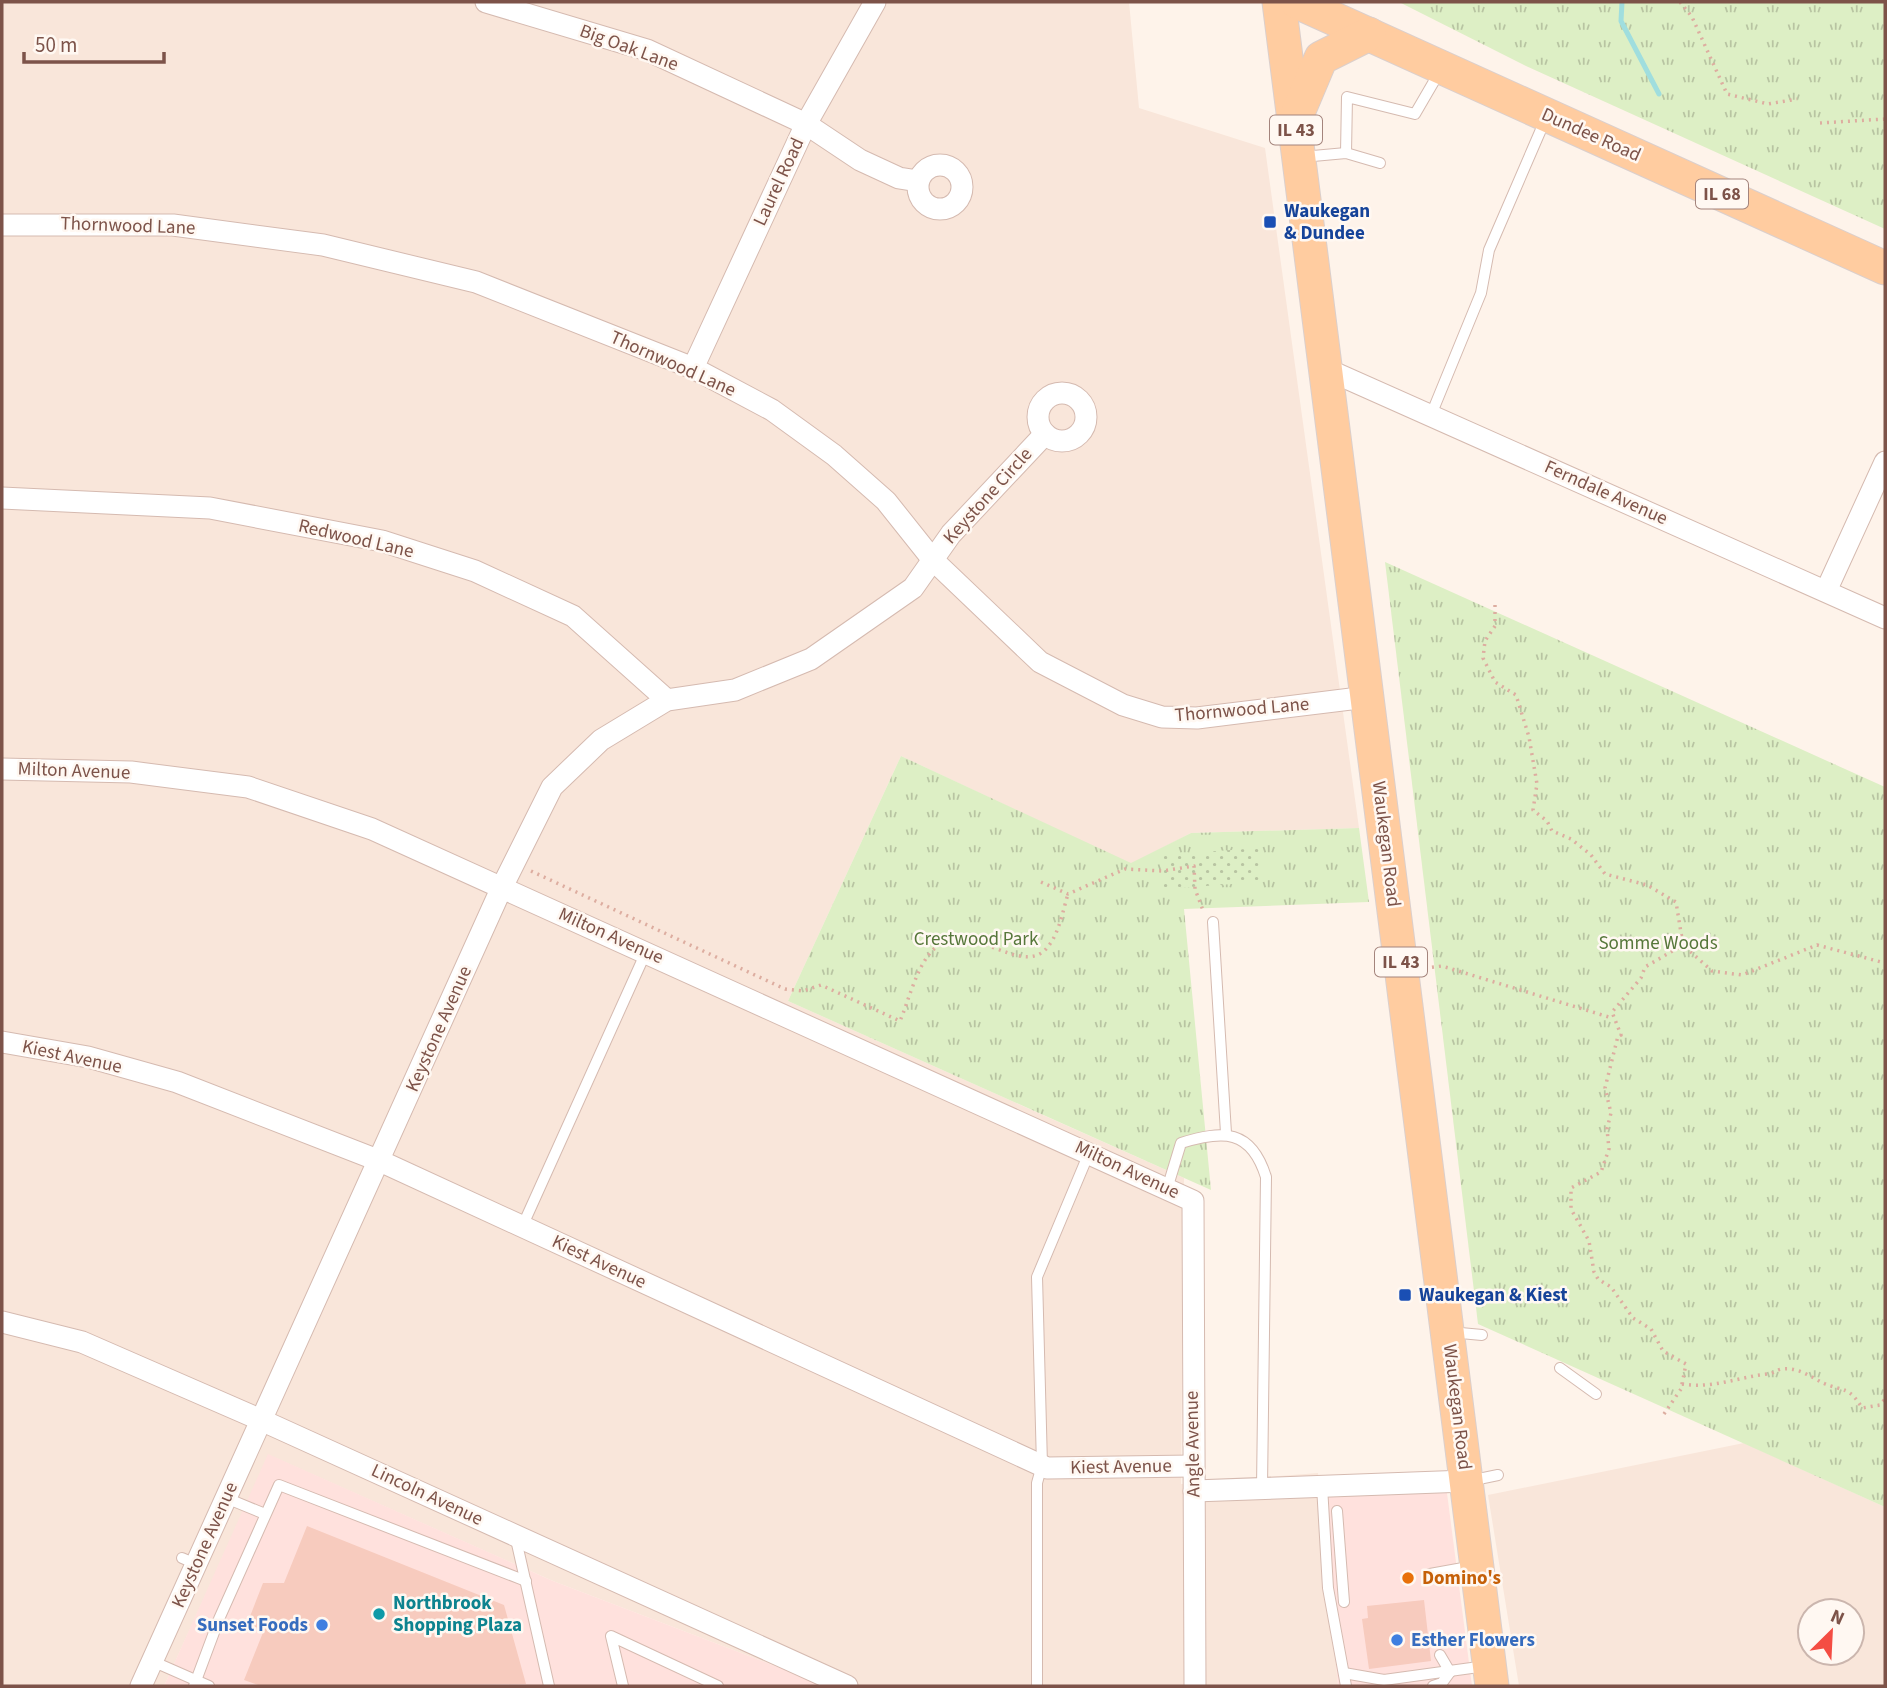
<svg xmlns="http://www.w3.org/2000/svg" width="1887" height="1688" font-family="'Source Sans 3',sans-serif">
<defs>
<pattern id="park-tufts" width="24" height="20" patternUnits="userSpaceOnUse" patternTransform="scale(1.75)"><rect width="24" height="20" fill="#ddefc5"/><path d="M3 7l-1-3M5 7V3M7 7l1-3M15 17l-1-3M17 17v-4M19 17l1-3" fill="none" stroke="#b8c4a2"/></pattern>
<pattern id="garden-dots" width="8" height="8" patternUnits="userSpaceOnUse" patternTransform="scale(1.75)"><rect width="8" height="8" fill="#ddefc5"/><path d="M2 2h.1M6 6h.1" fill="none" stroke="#b8c4a2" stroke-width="1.8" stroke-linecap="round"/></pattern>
</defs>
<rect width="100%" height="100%" fill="#fef3ea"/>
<g fill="#f9e6da" fill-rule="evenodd">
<path d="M2,2H1129L1139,108L1265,148L1359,828L1191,833L1131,864L901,756L788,1001L1184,1178L1181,1484L1318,1473L1338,1686H827L553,1581L269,1455L164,1686H2Z"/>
<path d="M1744,1443L1885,1507V1686H1519L1488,1495ZM1810,1611H1852V1653H1810Z"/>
</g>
<g fill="#ffe1dd">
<path d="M268,1454L553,1581L827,1686H164Z"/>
<path d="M1447,1493L1472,1686H1338L1320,1495Z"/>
</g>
<g fill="url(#park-tufts)">
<path d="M1399,2H1885V229L1526,66Z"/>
<path d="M1385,562L1885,787V1507L1478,1324Z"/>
<path d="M901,756L1131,863L1191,833L1359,828L1369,902L1184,909L1211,1190L788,1001Z"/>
</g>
<path fill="url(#garden-dots)" d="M1259,848L1261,882L1163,889L1161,855Z"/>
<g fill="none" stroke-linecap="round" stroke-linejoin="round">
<path stroke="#a0dede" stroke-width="5" d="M1622,2L1621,21L1659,94"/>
</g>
<g fill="#f7cbbe">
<path d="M307,1526L504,1605L526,1684L261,1686L244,1680L264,1630L247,1624L263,1583H284Z"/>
<path d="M1424,1600L1431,1661L1369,1669L1362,1619L1368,1618L1367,1606Z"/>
</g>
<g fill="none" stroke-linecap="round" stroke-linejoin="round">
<defs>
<g id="service">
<path d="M1346,153L1347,97L1415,114L1440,71"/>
<path d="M1302,157L1346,153L1380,163"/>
<path d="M1431,415L1481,293L1489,250L1546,118"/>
<path d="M1213,922L1226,1133"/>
<path d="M1167,1189L1181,1143C1223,1130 1251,1129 1266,1177L1262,1488"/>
<path d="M522,1227L646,952"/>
<path d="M1450,1332L1482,1335"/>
<path d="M1560,1368L1596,1394"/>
<path d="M1469,1481L1498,1475"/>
<path d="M1322,1486L1328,1588L1346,1686"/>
<path d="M226,1498L265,1514"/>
<path d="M1337,1511L1344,1602"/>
<path d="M515,1535L549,1686"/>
<path d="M182,1558L196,1564"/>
<path d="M1430,1574L1474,1566"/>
<path d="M1440,1655L1450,1672"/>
<path d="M152,1661L209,1686"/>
<path d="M1344,1673L1384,1680L1486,1666"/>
<path d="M194,1686L219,1619L279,1485L526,1581"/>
<path d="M623,1686L611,1636L718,1686"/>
<path d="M1037,1686V1483L1042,1465L1037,1277L1089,1153"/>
<path d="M1433,1686L1442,1683L1450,1672"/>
</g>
<g id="minor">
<path d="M486,2L647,50L806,124L860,160L899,178L918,181"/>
<circle cx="940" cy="187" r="22"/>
<path d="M2,225H173L323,245L476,282L693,368L772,410L834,455L886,501L933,560L1040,662L1123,705L1162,717L1197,718L1367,697"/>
<path d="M693,368L806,124L875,2"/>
<path d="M1326,369L1885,618"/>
<circle cx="1062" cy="417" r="24"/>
<path d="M2,498L210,508L382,541L475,571L573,616L667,700"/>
<path d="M1826,591L1885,462"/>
<path d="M2,769L131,772L248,787L372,829L1193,1201L1195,1686"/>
<path d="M2,1042L88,1057L177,1082L380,1161L1047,1468L1192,1466"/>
<path d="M2,1322L82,1342L261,1420L847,1686"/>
<path d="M1194,1491L1466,1481"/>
<path d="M141,1686L502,887L552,787L601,740L667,700L735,690L811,659L913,588L951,534L1045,434"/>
</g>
<g id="primary">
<path d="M1279,2L1492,1686"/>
<path d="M1297,2L1885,268"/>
<path d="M1297,115L1321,58L1369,34"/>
</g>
</defs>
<use href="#service" stroke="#d5bab0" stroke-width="12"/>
<use href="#minor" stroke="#d5bab0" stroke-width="23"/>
<use href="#primary" stroke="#dbcfcc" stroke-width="35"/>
<g stroke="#ddada0" stroke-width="3.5" stroke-dasharray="2 5" stroke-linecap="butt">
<path d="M1680,2L1692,17L1727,94L1768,104L1797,99"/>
<path d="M1820,123L1885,119"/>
<path d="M1495,605V626L1485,641L1483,658L1495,682L1516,695L1529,737L1537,784L1533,810L1547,821L1552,831L1571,839L1591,855L1605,874L1647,885L1676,902L1683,945L1712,971L1742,975L1817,945L1885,963"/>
<path d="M531,871L785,989L803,991L821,985L900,1021C909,1000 917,964 935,948C970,918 1020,977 1046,949C1059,935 1063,910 1068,894"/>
<path d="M1041,882L1068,894L1125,869L1162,871L1194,866L1195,889L1204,913"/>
<path d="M1425,968L1442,966L1612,1018"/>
<path d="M1682,1384C1713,1389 1738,1377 1768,1374C1773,1374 1777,1369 1783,1369C1798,1367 1811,1377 1823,1383C1844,1392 1849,1386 1862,1408L1880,1405L1885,1399"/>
<path d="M1664,1414L1681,1389L1686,1364L1663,1351L1651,1329L1633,1318L1611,1287L1598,1279L1594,1272L1589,1241L1571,1209V1188L1601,1172L1609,1149L1607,1129L1611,1113L1605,1088L1618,1036L1621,1035L1612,1012L1641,978L1645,967L1683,945"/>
</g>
<use href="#service" stroke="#fff" stroke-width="10"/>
<use href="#minor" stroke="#fff" stroke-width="21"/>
<use href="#primary" stroke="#ffcca0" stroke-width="33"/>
</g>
<g fill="#1a4fb4" stroke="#fff8f2" stroke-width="2.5">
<rect x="1263" y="215" width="14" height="14" rx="3.5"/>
<rect x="1398" y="1288" width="14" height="14" rx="3.5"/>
</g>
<circle fill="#e8710a" stroke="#fff8f2" stroke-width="2.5" cx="1408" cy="1578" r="7"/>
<circle fill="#0f9aa8" stroke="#fff8f2" stroke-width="2.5" cx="379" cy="1614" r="7"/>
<g fill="#3f7fe0" stroke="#fff8f2" stroke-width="2.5">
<circle cx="322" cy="1625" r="7"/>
<circle cx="1397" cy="1640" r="7"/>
</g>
<g text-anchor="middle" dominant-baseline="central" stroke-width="5" stroke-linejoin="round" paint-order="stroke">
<g fill="#fff8f2" stroke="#a4847c" stroke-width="2">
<rect x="1270" y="115.5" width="52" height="29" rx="5"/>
<rect x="1696" y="179.5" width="52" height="29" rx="5"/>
<rect x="1375" y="947.5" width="52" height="29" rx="5"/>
</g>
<g font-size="18" font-weight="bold" fill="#7d5349">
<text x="1296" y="130">IL 43</text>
<text x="1722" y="194">IL 68</text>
<text x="1401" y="962">IL 43</text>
</g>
<g font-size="19" fill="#7d5349" stroke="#fff8f2">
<text transform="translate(629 48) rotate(20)">Big Oak Lane</text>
<text transform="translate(1591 135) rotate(24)">Dundee Road</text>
<text transform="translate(779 182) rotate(-65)">Laurel Road</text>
<text transform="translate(128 226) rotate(2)">Thornwood Lane</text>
<text transform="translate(673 364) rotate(24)">Thornwood Lane</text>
<text transform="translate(1606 493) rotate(24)">Ferndale Avenue</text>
<text transform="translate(988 496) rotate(-48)">Keystone Circle</text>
<text transform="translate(356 539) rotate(13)">Redwood Lane</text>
<text transform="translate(1242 710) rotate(-5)">Thornwood Lane</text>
<text transform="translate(74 771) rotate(2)">Milton Avenue</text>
<text transform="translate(1386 844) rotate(83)">Waukegan Road</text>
<text transform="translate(611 936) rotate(24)">Milton Avenue</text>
<text transform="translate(439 1029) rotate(-66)">Keystone Avenue</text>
<text transform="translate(72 1057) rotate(12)">Kiest Avenue</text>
<text transform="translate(1127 1170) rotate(25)">Milton Avenue</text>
<text transform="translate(599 1262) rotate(25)">Kiest Avenue</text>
<text transform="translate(1457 1407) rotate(83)">Waukegan Road</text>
<text transform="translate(1193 1444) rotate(-91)">Angle Avenue</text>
<text transform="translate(1121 1467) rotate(-1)">Kiest Avenue</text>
<text transform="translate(427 1495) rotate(25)">Lincoln Avenue</text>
<text transform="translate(205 1545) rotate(-66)">Keystone Avenue</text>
</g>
<g font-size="19" font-weight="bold" fill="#164399" stroke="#fff8f2" text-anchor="start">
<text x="1284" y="211">Waukegan<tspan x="1284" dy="22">&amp; Dundee</tspan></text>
<text x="1419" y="1295">Waukegan &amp; Kiest</text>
</g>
<g font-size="19" fill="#56773a" stroke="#fff8f2">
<text x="976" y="939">Crestwood Park</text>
<text x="1658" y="943">Somme Woods</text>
</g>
<g font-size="19" font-weight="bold" fill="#c56008" stroke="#fff8f2" text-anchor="start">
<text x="1422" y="1578">Domino's</text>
</g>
<g font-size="19" font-weight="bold" fill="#0d838f" stroke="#fff8f2" text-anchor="start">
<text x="393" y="1603">Northbrook<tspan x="393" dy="22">Shopping Plaza</tspan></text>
</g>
<g font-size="19" font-weight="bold" fill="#366cbe" stroke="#fff8f2" text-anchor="end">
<text x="308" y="1625">Sunset Foods</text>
<text x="1411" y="1640" text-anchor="start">Esther Flowers</text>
</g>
</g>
<rect width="1887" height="1688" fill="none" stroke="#7d5349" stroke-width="7"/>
<g transform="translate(1831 1632) rotate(24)"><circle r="33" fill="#fff8f2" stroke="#cbb6ae" stroke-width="2"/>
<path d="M0-5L12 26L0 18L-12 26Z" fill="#f44d43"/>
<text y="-10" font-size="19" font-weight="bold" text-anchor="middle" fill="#7d5349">N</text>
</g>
<path d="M24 52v10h140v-10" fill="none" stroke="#7d5349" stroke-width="3.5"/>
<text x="35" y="52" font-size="21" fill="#7d5349" stroke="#fff8f2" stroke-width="5" paint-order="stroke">50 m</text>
</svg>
